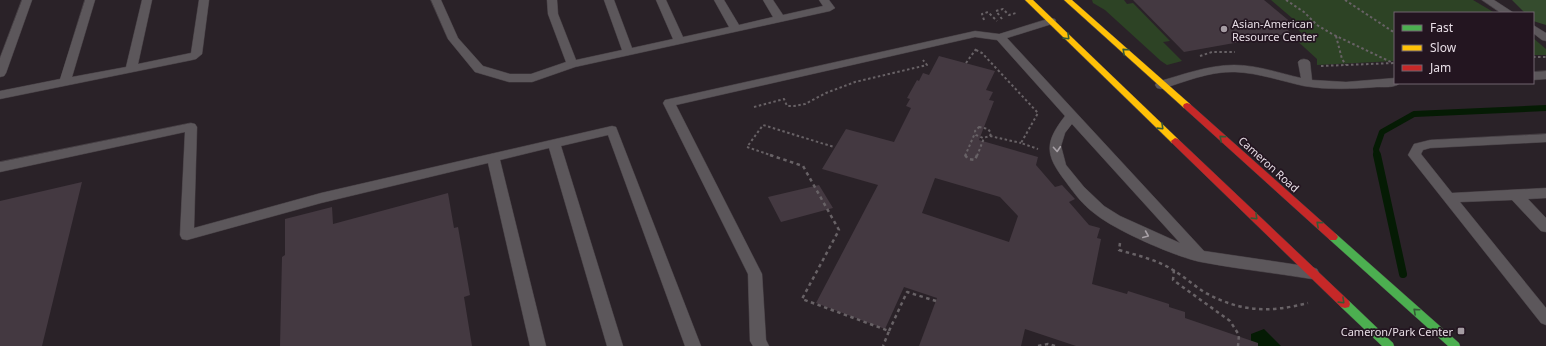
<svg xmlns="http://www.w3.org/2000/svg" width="1546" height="346" font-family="'Noto Sans',sans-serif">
<rect width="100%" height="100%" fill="#2a2228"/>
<g fill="#2d4325">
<path d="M1092,0H1124L1127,4L1133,3L1170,41L1163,42L1182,61L1167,65L1161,61L1105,10L1093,3Z"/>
<path d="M1271,0H1473L1495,13H1395V61L1317,65V59L1293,37L1304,35L1294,26L1299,24Z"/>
<path d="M1533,38L1546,49V55H1533Z"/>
</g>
<path fill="#354c2e" d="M1512,0H1546V25L1533,21V13H1525Z"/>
<path fill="#051b04" d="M1264,329L1281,346H1251V334Z"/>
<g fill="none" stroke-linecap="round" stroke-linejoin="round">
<path stroke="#051b04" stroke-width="6" d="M1377,156L1376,149L1382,132L1414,114L1546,108"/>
<path stroke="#051b04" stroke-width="8" d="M1377,155L1403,274"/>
</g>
<g fill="#443941" fill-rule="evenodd">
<path d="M1133,0H1264L1293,24L1284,26L1291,33L1184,52Z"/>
<path d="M939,56L995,71L986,90L993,92L989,100L994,101L979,140L1038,157L1036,165L1055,187L1062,185L1075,199L1069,202L1089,225L1100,228L1097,238L1101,239L1092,284L1127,294L1128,291L1169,304V307L1185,312V318L1258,343V346H1076L1025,329L1021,346H919L937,298L904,287L885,329L816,303L878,185L822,169L846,129L894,142L911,108L906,106L910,99L907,98L917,80L919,81L923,73L929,75ZM935,178L1000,197L1018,216L1009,242L922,213Z"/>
<path d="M82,182L42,346H0V201Z"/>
<path d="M819,185L833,208L781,222L768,197Z"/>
<path d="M448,193L454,228L458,227L470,295L464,297L472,346H280L282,257L285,255V219L332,207L333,224Z"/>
</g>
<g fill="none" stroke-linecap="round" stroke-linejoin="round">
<defs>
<g id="lane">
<path d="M22,0H32L6,73L4,76L0,77V58Z"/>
<path d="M85,0H95L72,77L126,67L142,0H152L138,64L191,53L199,0H209L202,54L196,59L192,60L0,99V91L60,79Z"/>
<path d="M431,0H441L458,38L483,66L510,74H531L566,62L548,14L547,0H557L558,14L576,60L622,50L604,0H614L632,48L673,39L656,0H666L683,37L729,27L714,0H724L739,25L773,17L763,0H773L783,15L823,6L819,0H829L835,8L830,11L575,67L532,82H509L475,72L448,39Z"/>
<path d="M1482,0H1494L1514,13H1501Z"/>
<path d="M1051,18L1055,19L1056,21L1055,23L1007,38L1204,251L1312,267L1317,269L1319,273L1317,277L1312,279C1275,273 1238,269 1201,262C1176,257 1114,230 1094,213C1083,205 1074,193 1066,182C1045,155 1044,143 1065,116L997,40L975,37L676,105L762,274L766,340L769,346H753L750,341L748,274L663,103L665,100L975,31L999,34ZM1072,124L1180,243L1120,216L1104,206L1084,187L1066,165L1061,146L1065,133Z"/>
<path d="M1533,25L1546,33V41L1542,40L1533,33Z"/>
<path d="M1304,59L1308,60L1310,62L1312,80L1346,82L1395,78V83H1400C1395,88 1384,87 1377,87C1352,89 1328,90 1304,86C1281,81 1259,73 1235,72C1209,71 1185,82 1161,89L1157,88L1155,85L1157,82C1182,75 1208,65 1234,65C1257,65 1279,73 1301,78L1298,62L1300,60Z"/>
<path d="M1546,71V79L1533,80V72Z"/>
<path d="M191,123L195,124L197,127L194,228L321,193L612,126L616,127L701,346H685L608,135L561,146L623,346H607L549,148L500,160L546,346H530L488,163L321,203L187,240L182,239L180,235L185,132L0,172V162Z"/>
<path d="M1546,134V142L1430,148L1423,150L1421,154L1452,193L1546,188V198L1528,199L1546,218V232L1541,231L1512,200L1460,202L1546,308V325L1541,323L1408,155L1414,144L1430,140Z"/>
</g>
<g id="fast">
<path d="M1333,233L1336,234L1459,343L1460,346H1448L1330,240L1328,237L1330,234Z"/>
<path d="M1345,300L1349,301L1393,343L1394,346H1382L1341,307L1340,304L1341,301Z"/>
</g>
<g id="slow">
<path d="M1025,0H1033L1178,139L1179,141L1178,143H1172Z"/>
<path d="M1064,0H1072L1190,104L1191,106L1190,108H1184Z"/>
</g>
<g id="jam">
<path d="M1187,103L1190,104L1336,234L1338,237L1336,240H1330L1184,108L1183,106L1184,104Z"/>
<path d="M1175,138L1178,139L1349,301L1350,304L1349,307L1345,308L1341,307L1172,143L1171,141Z"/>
</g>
</defs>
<use href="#lane" stroke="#453e43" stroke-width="1"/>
<use href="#fast" stroke="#453e43" stroke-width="1"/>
<use href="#slow" stroke="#453e43" stroke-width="1"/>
<use href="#jam" stroke="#453e43" stroke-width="1"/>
<g stroke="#686266" stroke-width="2" stroke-dasharray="2.5 2.5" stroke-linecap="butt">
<path d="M1286,0L1304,12L1317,25L1332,34L1393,63"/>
<path d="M1345,0L1395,33"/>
<path d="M1002,19L996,11L1003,9L1009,15L1016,13"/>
<path d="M984,20L982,14L988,12L997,21"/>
<path d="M1336,36L1342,59L1346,65"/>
<path d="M976,50L982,53L1038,113L1021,143L1038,149"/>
<path d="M1200,56L1212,52H1235"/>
<path d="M1533,57H1546"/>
<path d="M966,63L976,49"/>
<path d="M1321,66L1395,63"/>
<path d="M754,107L784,99L787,106H794L805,104L826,93L855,82L927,65L923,60"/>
<path d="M979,127L988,129L991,133L990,136L983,138L976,135L975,131Z"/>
<path d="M990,136L1021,143"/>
<path d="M773,156L747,147L763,125L834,147"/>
<path d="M965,156L975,133"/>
<path d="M977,156L984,138"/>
</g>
<g stroke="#686266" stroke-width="2.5" stroke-dasharray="3.5 3.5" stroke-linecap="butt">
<path d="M770,155L803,166L839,230L802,299L889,331L883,346"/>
<path d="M965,155L968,159L975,160L977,155"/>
<path d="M1120,243L1119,250C1136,255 1153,259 1168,267C1181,274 1192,284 1204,292C1240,312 1269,313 1308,303"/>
<path d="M1174,270L1173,280L1230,321L1239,335L1238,346"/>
<path d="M889,331L907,292L936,301"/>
<path d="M1038,346L1048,344L1055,346"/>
</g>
<use href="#lane" fill="#5c575b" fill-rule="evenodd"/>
<use href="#fast" fill="#4caf50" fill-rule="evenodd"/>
<use href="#slow" fill="#ffc107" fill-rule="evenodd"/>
<use href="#jam" fill="#c62828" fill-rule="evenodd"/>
</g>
<defs><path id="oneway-chevron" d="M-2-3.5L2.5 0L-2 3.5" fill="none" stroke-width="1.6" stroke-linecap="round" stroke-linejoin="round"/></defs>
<g stroke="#355a36">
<use href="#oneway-chevron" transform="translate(1067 37) rotate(44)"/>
<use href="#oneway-chevron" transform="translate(1125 51) rotate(-138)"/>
<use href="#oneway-chevron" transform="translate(1161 127) rotate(44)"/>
<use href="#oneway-chevron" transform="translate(1222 138) rotate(-138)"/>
<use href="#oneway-chevron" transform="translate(1255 217) rotate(44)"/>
<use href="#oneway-chevron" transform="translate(1319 224) rotate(-138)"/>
<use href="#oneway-chevron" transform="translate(1342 301) rotate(44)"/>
<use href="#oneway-chevron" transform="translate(1416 311) rotate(-138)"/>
</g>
<g stroke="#a8a1a7">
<use href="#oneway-chevron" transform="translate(1057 149) rotate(86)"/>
<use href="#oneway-chevron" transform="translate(1146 235) rotate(23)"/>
</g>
<g fill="#a59ca3" stroke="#231520" stroke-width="1.5">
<circle cx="1224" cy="29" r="4"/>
<rect x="1457" y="327" width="8" height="8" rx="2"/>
</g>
<g text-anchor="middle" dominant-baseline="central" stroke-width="3.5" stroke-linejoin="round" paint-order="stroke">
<g font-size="11" fill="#e7dde5" stroke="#231520" text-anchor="start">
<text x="1232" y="23">Asian-American<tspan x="1232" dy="13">Resource Center</tspan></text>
<text x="1453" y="331" text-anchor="end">Cameron/Park Center</text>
</g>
<g font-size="11" fill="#e7dde5" stroke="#231520">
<text transform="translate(1269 164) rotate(42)">Cameron Road</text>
</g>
</g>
<rect x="1394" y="12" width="140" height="72" fill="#231520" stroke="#71656f"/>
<rect x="1402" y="25" width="20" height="6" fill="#4caf50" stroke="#71656f"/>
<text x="1430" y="32" font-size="12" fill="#e7dde5">Fast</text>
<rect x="1402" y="45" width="20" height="6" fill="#ffc107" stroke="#71656f"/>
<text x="1430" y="52" font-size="12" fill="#e7dde5">Slow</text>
<rect x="1402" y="65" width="20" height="6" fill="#c62828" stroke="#71656f"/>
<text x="1430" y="72" font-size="12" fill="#e7dde5">Jam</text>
</svg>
